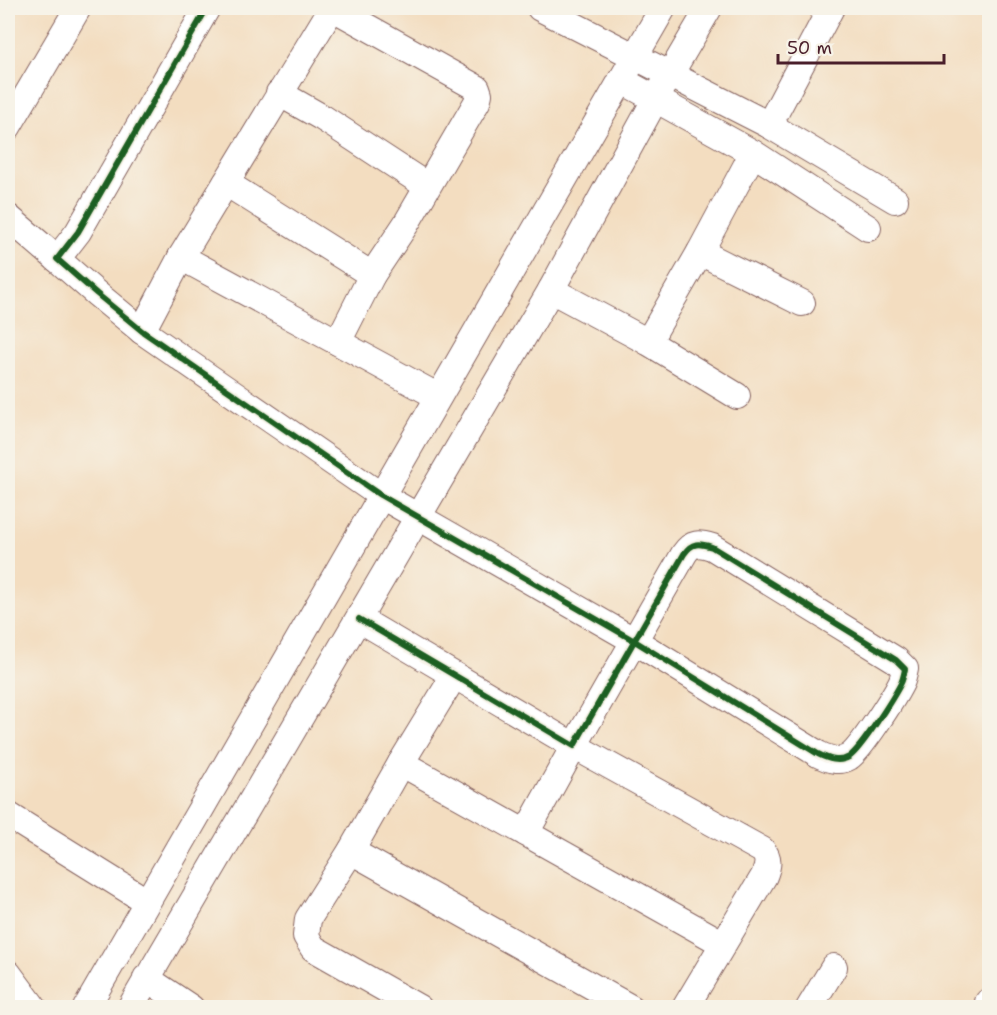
<svg xmlns="http://www.w3.org/2000/svg" width="997" height="1015" font-family="'Shantell Sans',sans-serif">
<rect width="100%" height="100%" fill="#f7f3e8"/>
<filter id="ink" filterUnits="userSpaceOnUse"><feTurbulence type="fractalNoise" baseFrequency=".0167" numOctaves="2"/><feDisplacementMap in="SourceGraphic" scale="12" xChannelSelector="R" yChannelSelector="G"/><feConvolveMatrix kernelMatrix="1 2 1 2 8 2 1 2 1" color-interpolation-filters="sRGB"/></filter>
<filter id="wash" filterUnits="userSpaceOnUse"><feTurbulence type="fractalNoise" baseFrequency=".008" numOctaves="4" result="noise"/><feDisplacementMap in="SourceGraphic" scale="24" xChannelSelector="R" yChannelSelector="G"/><feGaussianBlur stdDeviation="1.35" result="paint"/><feColorMatrix in="noise" values="0 0 0 0 0 0 0 0 0 0 0 0 0 0 0 0 0 1.4 0 .05"/><feComposite in="paint" operator="in"/></filter>
<g filter="url(#wash)">
<rect width="100%" height="100%" fill="#f3ddc0"/>
</g>
<g filter="url(#ink)">
<g fill="none" stroke-linecap="round" stroke-linejoin="round">
<defs>
<g id="minor">
<path d="M207,8L78,232L57,259L97,294L142,331L380,495L633,640L818,754C828,759 839,763 849,757C861,749 894,697 901,683C903,679 904,674 905,669L896,660L712,547C699,543 692,542 684,554L574,746L359,619"/>
<path d="M333,8L477,88L479,94L477,102L406,224L372,275L338,342"/>
<path d="M540,8L769,125L895,200"/>
<path d="M621,80L753,153L868,228"/>
<path d="M279,93L323,118L427,186"/>
<path d="M769,125L831,8"/>
<path d="M8,127L78,8"/>
<path d="M226,183L372,275"/>
<path d="M8,217L57,259"/>
<path d="M700,252L802,303"/>
<path d="M181,257L437,396"/>
<path d="M551,290L648,342L737,396"/>
<path d="M142,331L181,257L332,8"/>
<path d="M648,342L700,252L753,153"/>
<path d="M401,763L722,943"/>
<path d="M8,815L146,901"/>
<path d="M526,833L574,746L762,850C770,858 768,866 764,876L685,1008"/>
<path d="M351,851L631,1008"/>
<path d="M8,973L34,1008"/>
<path d="M146,978L191,1008"/>
<path d="M988,1002L990,1003"/>
<path d="M86,1008L663,8"/>
<path d="M130,1008L551,290L655,100L709,8"/>
<path d="M419,1008L313,948L306,936L308,919L351,851L401,763L454,676"/>
<path d="M809,1008L834,967"/>
</g>
</defs>
<use href="#minor" stroke="#85625f" stroke-width="28"/>
<use href="#minor" stroke="#fff" stroke-width="26"/>
<defs>
<path id="cycleway" d="M207,8L78,232L57,259L97,294L142,331L380,495L633,640L818,754C828,759 839,763 849,757C861,749 894,697 901,683C903,679 904,674 905,669L896,660L712,547C699,543 692,542 684,554L574,746L359,619"/>
</defs>
<use href="#cycleway" stroke="#f7f3e8" stroke-width="10"/>
<use href="#cycleway" stroke="#1b5e20" stroke-width="6"/>
</g>
</g>
<rect width="997" height="1015" fill="none" stroke="#f7f3e8" stroke-width="30"/>
<path d="M778 54v9h166v-9" fill="none" stroke="#4a1f2b" stroke-width="3"/>
<text x="787" y="54" font-size="18" fill="#4a1f2b" stroke="#f7f3e8" stroke-width="4.5" paint-order="stroke">50 m</text>
</svg>
